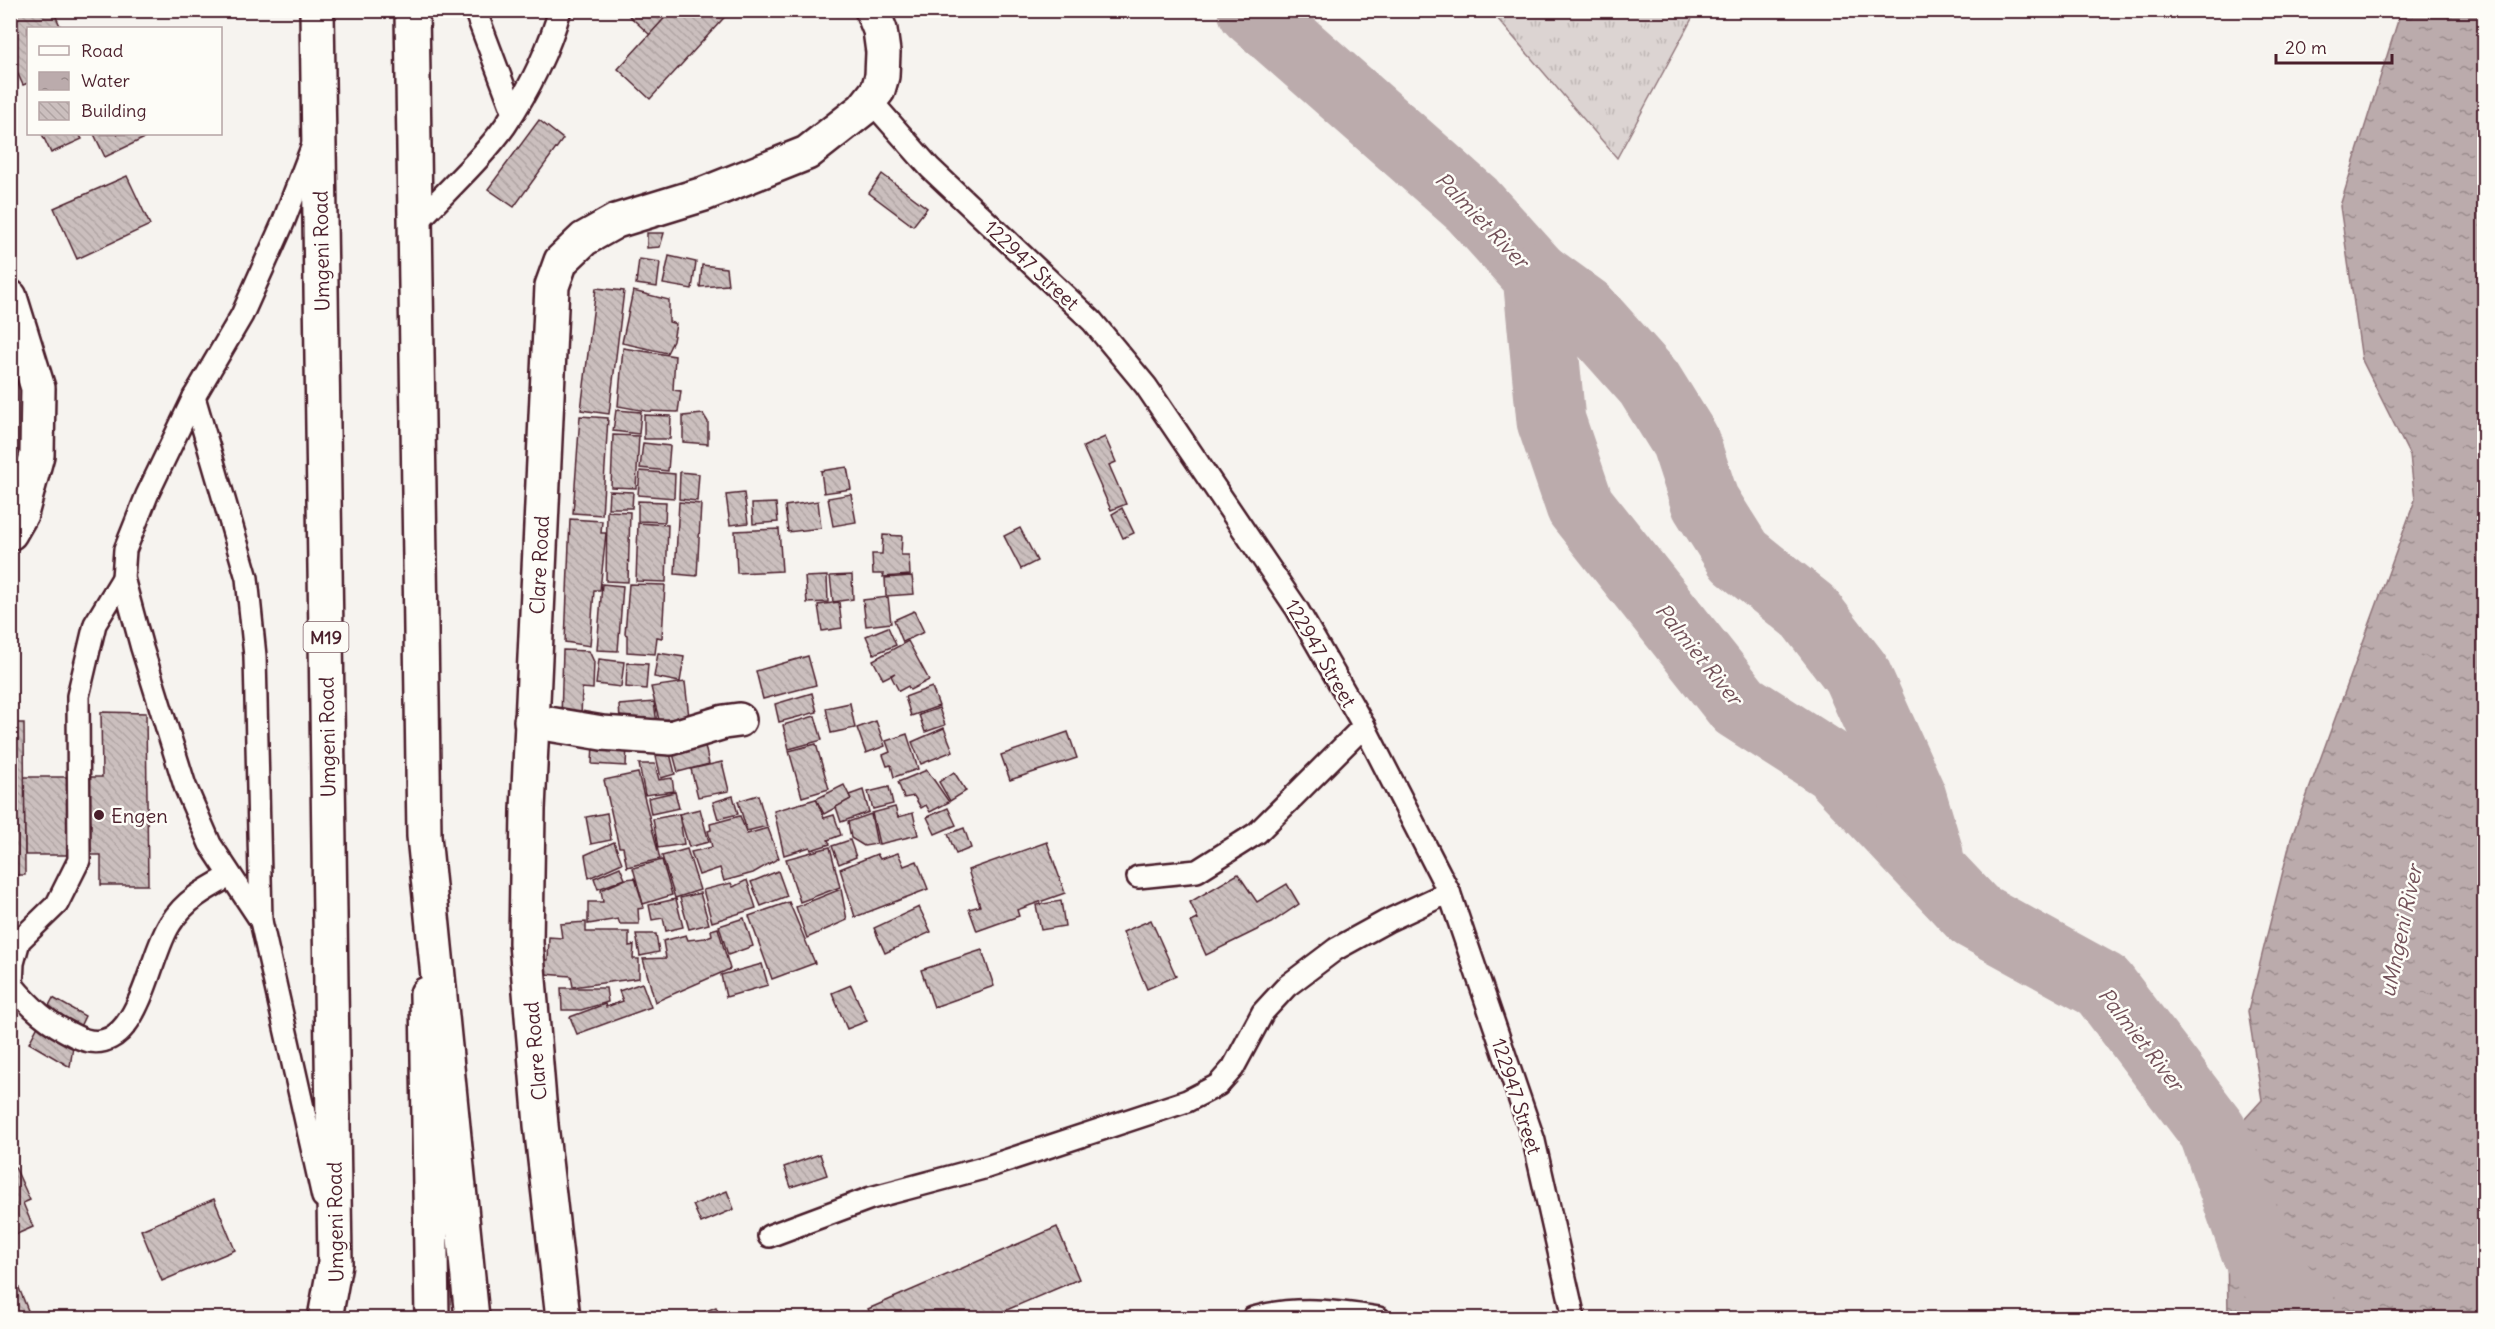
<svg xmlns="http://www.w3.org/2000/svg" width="2495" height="1329" font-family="Delius,sans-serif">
<defs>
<pattern id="grass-tufts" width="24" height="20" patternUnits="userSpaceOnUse" patternTransform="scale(1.5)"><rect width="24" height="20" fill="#dcd4d2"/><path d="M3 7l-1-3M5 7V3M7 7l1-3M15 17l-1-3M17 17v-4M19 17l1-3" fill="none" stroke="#beb6b4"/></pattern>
<pattern id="water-ripples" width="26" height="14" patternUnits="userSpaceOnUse" patternTransform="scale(1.5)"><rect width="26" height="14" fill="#bbabac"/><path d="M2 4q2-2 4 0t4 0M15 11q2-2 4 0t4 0" fill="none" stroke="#9a8b8c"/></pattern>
<pattern id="building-back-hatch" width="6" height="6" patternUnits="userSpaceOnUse" patternTransform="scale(1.5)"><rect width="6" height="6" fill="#cbbfbe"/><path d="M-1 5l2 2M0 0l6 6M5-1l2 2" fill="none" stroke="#b0a4a3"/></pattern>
</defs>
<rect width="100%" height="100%" fill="#f6f3ef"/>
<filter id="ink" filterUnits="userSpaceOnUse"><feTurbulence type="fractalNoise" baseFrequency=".0167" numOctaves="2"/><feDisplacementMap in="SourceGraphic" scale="12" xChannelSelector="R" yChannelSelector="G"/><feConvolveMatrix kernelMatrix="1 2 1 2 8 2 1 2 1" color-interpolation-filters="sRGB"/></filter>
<g filter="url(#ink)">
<path fill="url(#grass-tufts)" stroke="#937a7e" stroke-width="1.5" d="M1491,11H1696L1617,158Z"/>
<path fill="url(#water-ripples)" stroke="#8e7378" stroke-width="1.5" d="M2401,11H2484V1318H2228L2227,1244L2232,1133L2262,1100L2248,1011L2291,839L2415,500L2410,456L2362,360L2340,206Z"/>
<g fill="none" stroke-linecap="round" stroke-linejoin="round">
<g stroke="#bbabac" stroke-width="69">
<path d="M1252,10L1472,204L1537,276L1551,421L1580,506L1739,706L1834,767L1974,915L2103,986L2213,1131L2256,1253L2306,1318"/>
<path d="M1537,276L1585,311L1649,383L1685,441L1705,502L1739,556L1809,612L1856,673L1912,797L1929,854"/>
</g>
</g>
<g fill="url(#building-back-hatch)" stroke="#4a1f2b" stroke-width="1.5">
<path d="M10,10H53L61,28H28V83L23,85L16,70L12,72L10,69Z"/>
<path d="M623,10H672L650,35Z"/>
<path d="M672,10H731L650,99L618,69Z"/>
<path d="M539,120L563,139L514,207L488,189Z"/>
<path d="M42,134H79L82,139L51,153Z"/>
<path d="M94,134H153L105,157Z"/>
<path d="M882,174L927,208L913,226L869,193Z"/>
<path d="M127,176L150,225L77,259L54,208Z"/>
<path d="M647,233H664L660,247L647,248Z"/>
<path d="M669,256L696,262L692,289L663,284Z"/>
<path d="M639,259L660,262L657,287L636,284Z"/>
<path d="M702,265L726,268L728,285L700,287Z"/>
<path d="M596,288L624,291L609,414L581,410Z"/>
<path d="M633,291L669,300V322L676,324L673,341L667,353L622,343Z"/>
<path d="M623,348L675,356L673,390L681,391L678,412L646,411L618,406Z"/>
<path d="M616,410L641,412L639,434L613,431Z"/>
<path d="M703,414L708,422V444L683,442V416Z"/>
<path d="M644,415L671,416L670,439H644Z"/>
<path d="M580,416L608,418L602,515L573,513Z"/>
<path d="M613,435L639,436L636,488L611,487Z"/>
<path d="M1105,437L1116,462L1109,465L1126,504L1111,510L1083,447Z"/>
<path d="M643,443L670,446L668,471L640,468Z"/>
<path d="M847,467L851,489L824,493L821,471Z"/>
<path d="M640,471L675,474L674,498L638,495Z"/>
<path d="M680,472L699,474L697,501L679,499Z"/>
<path d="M609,491L633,492L632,508H608Z"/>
<path d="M744,493L748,523L730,525L726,495Z"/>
<path d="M851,494L856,522L833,526L828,498Z"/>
<path d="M638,501L666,502L665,522L638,521Z"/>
<path d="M818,501L821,528L788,532L785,506Z"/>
<path d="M679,502L701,504L697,576L675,574Z"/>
<path d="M776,503L778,522L753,524L752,504Z"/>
<path d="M1122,508L1134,533L1123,538L1112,514Z"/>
<path d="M607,511L630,512L628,582L606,581Z"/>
<path d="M570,519L602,521L601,533H606L600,590H594L590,646L565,642Z"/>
<path d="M638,523L668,525L666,582L636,581Z"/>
<path d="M1020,528L1037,561L1021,569L1004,536Z"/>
<path d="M779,529L782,571L737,573L735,531Z"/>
<path d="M883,535L902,536L901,555H909L910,575L883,577L884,574H873L872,554H882Z"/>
<path d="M852,575L853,599L833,602L830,576Z"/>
<path d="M827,576L828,602L807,603L805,577Z"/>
<path d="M912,576L914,594L886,596L885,578Z"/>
<path d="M602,584L623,586L618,651L597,650Z"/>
<path d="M629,584L665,585L662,638L657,637L655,654L627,652V635L625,634Z"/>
<path d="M888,597L891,623L866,626L863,600Z"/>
<path d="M839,602L842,628L822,631L818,605Z"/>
<path d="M914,611L924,632L903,642L894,620Z"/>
<path d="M888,627L896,645L874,654L866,636Z"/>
<path d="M908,641L929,680L910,690L908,686L899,691L891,676L895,673L883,679L873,660Z"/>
<path d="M563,650L589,651L594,662L593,689L582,688L581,719L561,718Z"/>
<path d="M658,653L684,657L680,682L654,677Z"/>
<path d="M808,656L816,685L763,699L756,671Z"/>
<path d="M599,659L624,662L621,687L596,684Z"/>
<path d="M627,663L648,664L646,689L626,687Z"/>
<path d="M685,682L689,717L659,720L651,687Z"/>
<path d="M932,687L939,706L911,716L905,697Z"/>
<path d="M812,693L817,712L779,722L775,704Z"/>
<path d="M654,702L657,724L636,725L635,718L620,719L619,705Z"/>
<path d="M850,703L855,728L831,733L826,708Z"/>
<path d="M939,708L945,725L925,732L919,715Z"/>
<path d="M101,712L146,713L148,885H101V855H25L24,777H102Z"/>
<path d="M815,716L822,740L789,749L783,725Z"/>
<path d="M876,721L885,746L866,753L857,728Z"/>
<path d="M10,723H24L25,875H10Z"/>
<path d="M944,728L953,751L921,764L912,742Z"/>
<path d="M1068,732L1077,758L1010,780L1001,755Z"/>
<path d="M907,734L918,769L894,777L891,765L887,766L883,755L890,752L886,741Z"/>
<path d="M704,741L709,764L678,772L672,750Z"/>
<path d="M593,743L627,745L626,766L592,764Z"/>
<path d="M816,744L829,789L802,797L789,751Z"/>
<path d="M669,749L675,774L661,778L655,752Z"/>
<path d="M722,762L729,791L698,797L691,769Z"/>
<path d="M639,764H655L659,780L672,778L674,791L645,795Z"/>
<path d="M927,770L949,802L930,812L926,805L921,808L914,796L904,798L898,782Z"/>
<path d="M954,772L966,791L950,801L939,782Z"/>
<path d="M638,773L660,859L627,867L623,847H619L604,780Z"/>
<path d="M844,785L851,799L824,814L816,799Z"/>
<path d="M889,787L893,804L873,809L868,792Z"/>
<path d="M863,790L869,812L841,822L836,807L851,799L849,795Z"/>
<path d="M675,792L679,808L651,814L648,798Z"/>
<path d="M758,795L767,826L747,831L738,801Z"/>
<path d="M733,796L738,814L718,819L713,802Z"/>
<path d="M816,799L824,818L834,815L841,835L828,840L830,844L811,850L810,847L784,855L774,811Z"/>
<path d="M895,807L898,817L913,813L918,835L879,844L872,813Z"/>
<path d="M948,808L956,825L935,834L927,817Z"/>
<path d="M700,809L709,842L689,847L679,814Z"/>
<path d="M607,813L611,840L591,844L586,817Z"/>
<path d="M679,814L684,844L658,848L653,819Z"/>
<path d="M871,814L877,844L864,846L851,838L848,822Z"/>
<path d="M740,816L747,834L768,828L779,858L753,873L724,881L720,868L699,875L691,852L712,847L708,831L711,830L710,824Z"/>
<path d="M964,828L971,848L956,854L948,834Z"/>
<path d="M850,840L856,857L839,864L832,846Z"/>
<path d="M614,842L622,863L589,878L585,855Z"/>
<path d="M1047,842L1065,893L1017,910L1019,916L977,931L969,909L980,906L968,870Z"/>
<path d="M830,847L840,887L800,902L786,859Z"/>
<path d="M687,849L700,890L675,898L662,856Z"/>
<path d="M898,853L904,866L917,861L928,889L855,917L840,869L877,854L880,859Z"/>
<path d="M662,860L672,895L643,904L633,868Z"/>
<path d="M620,867L625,879L598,889L594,878Z"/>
<path d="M778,871L787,896L761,906L751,882Z"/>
<path d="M1238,874L1257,902L1287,884L1299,904L1271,923L1206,955L1191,922L1198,919L1190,902Z"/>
<path d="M635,878L644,908L638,909L639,924H620L618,919L588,924V902H603L601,890L626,879Z"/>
<path d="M747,880L756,908L712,922L703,890L731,883L733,887Z"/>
<path d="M841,889L847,920L807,938L796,907Z"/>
<path d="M700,893L709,924L689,929L680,898Z"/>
<path d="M676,899L683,927L666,931L663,918L652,920L649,905Z"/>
<path d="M1061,901L1065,926L1041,930L1036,905Z"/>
<path d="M789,902L815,963L772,979L749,916Z"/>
<path d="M919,907L931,932L885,953L874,928Z"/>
<path d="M744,918L753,946L728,955L719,926Z"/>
<path d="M1151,920L1176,976L1147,989L1123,932Z"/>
<path d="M586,922V932H629V946L634,945L633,959H639V978L573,987L571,976L544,974V960H548L549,937L562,938L560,924Z"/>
<path d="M718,928L730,969L655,1002L643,959L666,958L663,941L686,935L688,940L705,938L712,935L711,930Z"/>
<path d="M636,934H656L659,952L640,956Z"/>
<path d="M982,950L994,986L934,1007L921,970Z"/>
<path d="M762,964L768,985L726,997L721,975Z"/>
<path d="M642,983L651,1007L577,1034L570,1017L605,1004L606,1007L623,1001L619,991Z"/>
<path d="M851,985L867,1021L847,1029L832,993Z"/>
<path d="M561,988H606L608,1002L581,1010H562Z"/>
<path d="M53,998L85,1016L74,1039L70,1067L29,1043Z"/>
<path d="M820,1154L827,1175L791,1187L784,1167Z"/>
<path d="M15,1167L30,1200L23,1203L33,1227L10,1237V1169Z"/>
<path d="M727,1191L734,1209L701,1223L693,1205Z"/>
<path d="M214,1199L235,1250L162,1281L141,1230Z"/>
<path d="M1057,1227L1079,1279L988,1318H872L868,1309Z"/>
<path d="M13,1273L31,1318H10V1274Z"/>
<path d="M716,1307L721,1318H689Z"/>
</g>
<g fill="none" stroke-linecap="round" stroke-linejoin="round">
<defs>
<g id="service">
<path d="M475,10L513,111"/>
<path d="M871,101L930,168L1092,321L1146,386L1297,609L1364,726L1449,892L1534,1141L1574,1318"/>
<path d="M415,225C443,194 481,160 505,126C529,90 548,52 560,10"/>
<path d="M194,397L247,578L255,656L261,921L323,1197"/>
<path d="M123,578L95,624L78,696L79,860L57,904L19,941L13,963L12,985C31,1008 48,1023 75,1036C138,1067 147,958 170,924C185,900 206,889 230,876"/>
<path d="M1138,877L1197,871L1257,833L1364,726"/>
<path d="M261,921L210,844L185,786L142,648L123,578L125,550L147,495L194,397L242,315L283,223L313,145"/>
<path d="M769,1236L871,1198L987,1167L1187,1101L1218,1085L1233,1068L1263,1012L1287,986L1336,949L1387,921L1449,892"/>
<path d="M1253,1318C1294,1306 1337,1311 1379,1318"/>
</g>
<g id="minor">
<path d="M10,297L38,388L37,455L21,514L10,533"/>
<path d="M531,721L602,733L671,738L724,722L739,720"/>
<path d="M563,1318L541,1125L526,943L528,810L552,286L561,261L584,239L616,221L704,194L807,153L863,109L878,90L882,76L883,52L880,30L872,10"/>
</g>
<path id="trunk" d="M427,994L432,1318"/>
<g id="motorway">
<path d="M317,10L335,1263L325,1318"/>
<path d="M412,10L424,836L472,1318"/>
</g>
</defs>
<use href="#service" stroke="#4a1f2b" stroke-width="26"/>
<use href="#minor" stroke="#4a1f2b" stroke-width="38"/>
<use href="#trunk" stroke="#4a1f2b" stroke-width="38"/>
<use href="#motorway" stroke="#4a1f2b" stroke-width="38"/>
<use href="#service" stroke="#fdfcf7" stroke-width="21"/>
<use href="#minor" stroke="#fdfcf7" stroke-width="33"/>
<use href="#trunk" stroke="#fdfcf7" stroke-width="33"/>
<use href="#motorway" stroke="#fdfcf7" stroke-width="33"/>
</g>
</g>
<circle fill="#4a1f2b" stroke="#fdfcf7" stroke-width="2" cx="99" cy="815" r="6"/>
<g text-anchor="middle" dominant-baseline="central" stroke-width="5" stroke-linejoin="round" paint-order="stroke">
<rect fill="#fdfcf7" stroke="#806168" stroke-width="1.5" x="303.5" y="622" width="45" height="30" rx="4.5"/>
<g font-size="18" font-weight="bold" fill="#4a1f2b">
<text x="326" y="637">M19</text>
</g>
<g font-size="20" fill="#4a1f2b" stroke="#fdfcf7">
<text transform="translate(321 251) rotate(-91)">Umgeni Road</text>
<text transform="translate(1032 265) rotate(43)">122947 Street</text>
<text transform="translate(539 565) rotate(-87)">Clare Road</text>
<text transform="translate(1321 653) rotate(60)">122947 Street</text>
<text transform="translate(327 737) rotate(-91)">Umgeni Road</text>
<text transform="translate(535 1051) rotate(-95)">Clare Road</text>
<text transform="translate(1517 1096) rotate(72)">122947 Street</text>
<text transform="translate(335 1222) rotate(-91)">Umgeni Road</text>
</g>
<g font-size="20" fill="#4a1f2b" stroke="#fdfcf7" text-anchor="start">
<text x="111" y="815">Engen</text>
</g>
<g font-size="21" font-style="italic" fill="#725058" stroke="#fdfcf7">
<text transform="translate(1482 220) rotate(46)">Palmiet River</text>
<text transform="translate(1699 654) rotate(51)">Palmiet River</text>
<text transform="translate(2401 931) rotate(-78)">uMngeni River</text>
<text transform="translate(2141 1039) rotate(52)">Palmiet River</text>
</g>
</g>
<rect width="2495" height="1329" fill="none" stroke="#fdfcf7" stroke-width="36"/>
<rect x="18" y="18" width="2459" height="1293" fill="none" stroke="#4a1f2b" stroke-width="2" filter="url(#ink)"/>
<rect x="27" y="27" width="195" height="108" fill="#fdfcf7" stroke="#b5a4a5" stroke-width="1.5"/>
<rect x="39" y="46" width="30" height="9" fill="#fdfcf7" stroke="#b5a4a5" stroke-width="1.5"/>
<text x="81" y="57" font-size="18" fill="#4a1f2b">Road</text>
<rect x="39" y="72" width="30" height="18" fill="url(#water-ripples)" stroke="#b5a4a5" stroke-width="1.5"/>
<text x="81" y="87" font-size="18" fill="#4a1f2b">Water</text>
<rect x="39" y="102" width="30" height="18" fill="url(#building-back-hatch)" stroke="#b5a4a5" stroke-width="1.5"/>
<text x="81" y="117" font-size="18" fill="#4a1f2b">Building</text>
<path d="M2276 54v9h116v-9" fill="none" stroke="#4a1f2b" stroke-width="3"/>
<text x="2285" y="54" font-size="18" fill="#4a1f2b" stroke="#fdfcf7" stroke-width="4.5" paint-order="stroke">20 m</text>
</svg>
